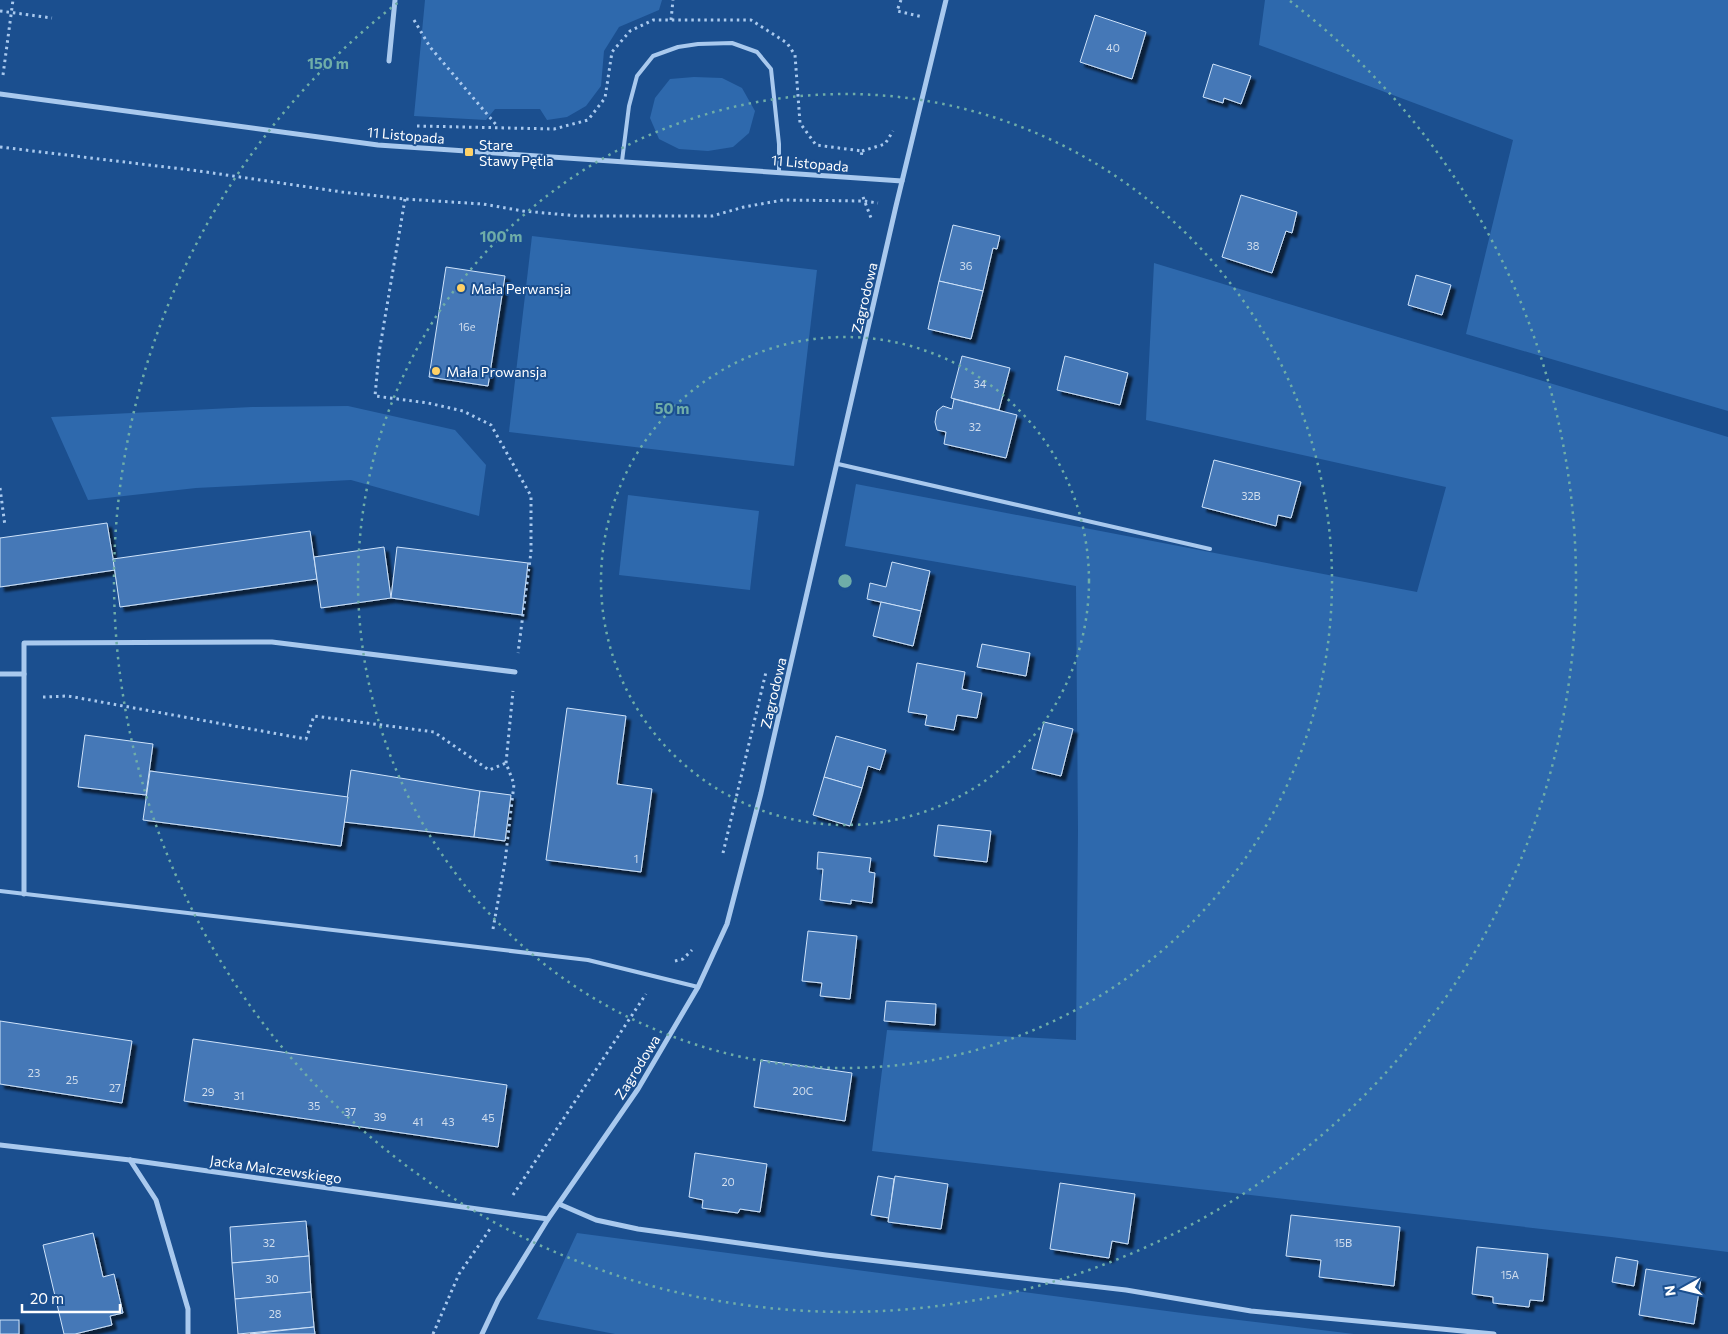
<svg xmlns="http://www.w3.org/2000/svg" width="1728" height="1334" font-family="Commissioner,sans-serif">
<defs>
<filter id="shadow"><feDropShadow dx="4.5" dy="4.5" stdDeviation="1" flood-color="#0009"/></filter>
</defs>
<rect width="100%" height="100%" fill="#1b4f8f"/>
<g fill="#2e69ad">
<path d="M425,0H662L659,10L619,27L604,51L601,86L586,106L567,117L547,120L540,109H495L486,120L414,116Z"/>
<path d="M1265,0H1728V411L1466,334L1513,140L1259,45Z"/>
<path d="M694,77L722,78L742,88L755,111L749,133L733,147L708,151L679,149L659,139L650,118L655,98L670,79Z"/>
<path d="M532,236L817,270L794,466L509,432Z"/>
<path d="M1154,263L1728,437V1252L1611,1237L872,1151L887,1030L1076,1040L1078,830L1076,586L845,546L856,484L1417,592L1446,487L1146,420Z"/>
<path d="M348,406L455,430L486,465L479,516L351,480L196,488L88,500L51,417L252,407Z"/>
<path d="M628,495L759,511L750,590L619,575Z"/>
<path d="M577,1233L1197,1315L1354,1334H615L537,1319Z"/>
</g>
<g fill="#4478b7" stroke="#cfe3fa" filter="url(#shadow)">
<path d="M1095,15L1146,32L1132,79L1080,62Z"/>
<path d="M1213,64L1251,76L1241,104L1224,98L1223,103L1203,97Z"/>
<path d="M1241,195L1297,212L1292,233L1286,231L1272,273L1222,257Z"/>
<path d="M953,225L1000,236L997,249L993,248L983,291L939,281Z"/>
<path d="M446,267L505,276L488,386L429,377Z"/>
<path d="M1416,275L1451,285L1442,315L1408,305Z"/>
<path d="M939,281L983,291L971,339L928,329Z"/>
<path d="M962,356L1010,368L999,410L951,398Z"/>
<path d="M1065,356L1128,373L1120,405L1057,390Z"/>
<path d="M954,399L1017,415L1006,458L944,444L946,432L937,430L935,422L937,411L943,406L952,409Z"/>
<path d="M1214,460L1301,482L1291,518L1278,515L1276,526L1202,507Z"/>
<path d="M107,523L115,570L0,587V538Z"/>
<path d="M310,531L317,579L120,607L113,559Z"/>
<path d="M384,547L391,598L321,608L314,557Z"/>
<path d="M397,547L528,563L522,615L391,598Z"/>
<path d="M892,562L930,571L921,611L867,599L870,583L886,587Z"/>
<path d="M881,602L921,611L913,646L873,636Z"/>
<path d="M982,644L1030,653L1026,676L977,667Z"/>
<path d="M917,663L965,672L962,689L982,693L977,718L957,715L954,730L925,725L927,715L908,712Z"/>
<path d="M567,708L626,716L617,784L652,789L641,872L546,860Z"/>
<path d="M1044,722L1073,729L1061,776L1032,769Z"/>
<path d="M85,735L153,744L146,795L78,787Z"/>
<path d="M836,736L886,750L880,770L868,766L862,788L824,777Z"/>
<path d="M351,770L480,791L474,837L344,822Z"/>
<path d="M150,771L348,797L341,846L143,820Z"/>
<path d="M824,777L862,788L850,826L813,815Z"/>
<path d="M480,791L511,795L505,841L474,837Z"/>
<path d="M938,825L991,831L987,862L934,856Z"/>
<path d="M818,852L871,858L869,872L875,873L872,903L851,900V904L820,900L823,869H817Z"/>
<path d="M808,931L857,936L850,999L820,996L822,983L802,981Z"/>
<path d="M886,1001L936,1004L935,1025L884,1021Z"/>
<path d="M0,1021L132,1041L122,1103L0,1084Z"/>
<path d="M193,1039L507,1085L498,1147L184,1101Z"/>
<path d="M761,1060L852,1073L845,1121L754,1107Z"/>
<path d="M695,1153L767,1164L760,1212L740,1209L738,1213L702,1208L703,1200L689,1197Z"/>
<path d="M878,1176L894,1179L889,1218L871,1215Z"/>
<path d="M895,1176L948,1184L941,1229L888,1222Z"/>
<path d="M1060,1183L1135,1194L1128,1244L1112,1241L1109,1258L1050,1249Z"/>
<path d="M1291,1215L1400,1227L1394,1286L1319,1277L1321,1260L1286,1256Z"/>
<path d="M306,1221L309,1256L232,1263L230,1227Z"/>
<path d="M93,1233L103,1277L114,1274L123,1313L110,1316L112,1325L75,1334H64L43,1245Z"/>
<path d="M1477,1247L1548,1254L1543,1301L1530,1300L1529,1307L1493,1303V1297L1472,1294Z"/>
<path d="M309,1256L311,1292L235,1299L232,1263Z"/>
<path d="M1616,1257L1638,1261L1634,1286L1612,1282Z"/>
<path d="M1646,1269L1701,1278L1694,1324L1639,1315Z"/>
<path d="M311,1292L314,1327L238,1334L235,1299Z"/>
<rect x="0" y="1320" width="19" height="14"/>
<path d="M314,1327L315,1334H250Z"/>
</g>
<g fill="none" stroke-linecap="round" stroke-linejoin="round">
<g stroke="#a9c9ee" stroke-width="3" stroke-dasharray="2.5 4" stroke-linecap="butt">
<path d="M901,0L897,11L923,17"/>
<path d="M0,11L52,18"/>
<path d="M414,20L430,47L498,127"/>
<path d="M671,20L673,0"/>
<path d="M3,75L13,0"/>
<path d="M417,126L554,129L588,120L605,98L612,52L630,31L653,20H751L787,43L795,55L800,123L816,145L862,151L861,158"/>
<path d="M0,147L199,171L342,192L405,199L483,204L523,211L578,216H712L744,207L783,200L864,201L878,203"/>
<path d="M862,151L885,144L893,131"/>
<path d="M863,197L871,218"/>
<path d="M405,199L379,353L375,396L428,403L463,411L491,425L531,496V552L518,653"/>
<path d="M0,488L5,526"/>
<path d="M43,697L68,696L306,739L314,716L434,732L489,770L506,763"/>
<path d="M723,853L766,672"/>
<path d="M493,929L505,862L514,784L506,763L513,691"/>
<path d="M675,961L683,959L692,950"/>
<path d="M513,1195L646,994"/>
<path d="M433,1334L459,1274L490,1229"/>
</g>
<g stroke="#a9c9ee" stroke-width="4">
<path d="M622,161L629,106L637,76L653,56L678,47L698,44L732,43L757,52L771,69L779,144V171"/>
<path d="M838,464L1210,549"/>
<path d="M0,891L588,960L698,987"/>
</g>
<g stroke="#a9c9ee" stroke-width="5">
<path d="M389,61L395,0"/>
<path d="M0,94L378,145L902,181"/>
<path d="M0,674H24"/>
<path d="M24,894V643L272,642L515,672"/>
<path d="M0,1145L130,1160L548,1219"/>
<path d="M130,1160L156,1200L188,1309V1334"/>
<path d="M559,1204L596,1220L638,1229L826,1255L1126,1290L1251,1311L1494,1334"/>
<path d="M482,1334L498,1300L548,1219L638,1089L698,987L727,924L761,793L896,206L946,0"/>
</g>
</g>
<g fill="none" stroke="#6fada8" stroke-width="2.5" stroke-dasharray="2.5 5">
<circle cx="845" cy="581" r="244"/>
<circle cx="845" cy="581" r="487"/>
<path d="M1290 1A731 731 0 1 1 400 1"/>
</g>
<g fill="#ffd166" stroke="#1b4f8f" stroke-width="2">
<rect x="464" y="147" width="10" height="10" rx="2.5"/>
<circle cx="461" cy="288" r="5"/>
<circle cx="436" cy="371" r="5"/>
</g>
<g text-anchor="middle" dominant-baseline="central" stroke-width="4" stroke-linejoin="round" paint-order="stroke">
<g font-size="11" fill="#d0dded">
<text x="1113" y="47">40</text>
<text x="1253" y="245">38</text>
<text x="966" y="265">36</text>
<text x="467" y="326">16e</text>
<text x="980" y="383">34</text>
<text x="975" y="426">32</text>
<text x="1251" y="495">32B</text>
<text x="636" y="858">1</text>
<text x="34" y="1072">23</text>
<text x="72" y="1079">25</text>
<text x="115" y="1087">27</text>
<text x="803" y="1090">20C</text>
<text x="208" y="1091">29</text>
<text x="239" y="1095">31</text>
<text x="314" y="1105">35</text>
<text x="350" y="1111">37</text>
<text x="380" y="1116">39</text>
<text x="488" y="1117">45</text>
<text x="418" y="1121">41</text>
<text x="448" y="1121">43</text>
<text x="728" y="1181">20</text>
<text x="269" y="1242">32</text>
<text x="1343" y="1242">15B</text>
<text x="1510" y="1274">15A</text>
<text x="272" y="1278">30</text>
<text x="275" y="1313">28</text>
</g>
<g font-size="14" fill="#fff" stroke="#1b4f8f">
<text transform="translate(406 135) rotate(5)">11 Listopada</text>
<text transform="translate(810 163) rotate(5)">11 Listopada</text>
<text transform="translate(864 298) rotate(-77)">Zagrodowa</text>
<text transform="translate(773 693) rotate(-77)">Zagrodowa</text>
<text transform="translate(637 1067) rotate(-58)">Zagrodowa</text>
<text transform="translate(276 1169) rotate(8)">Jacka Malczewskiego</text>
</g>
<g font-size="14" fill="#fff" stroke="#1b4f8f" text-anchor="start">
<text x="479" y="144">Stare<tspan x="479" dy="16">Stawy Pętla</tspan></text>
<text x="471" y="288">Mała Perwansja</text>
<text x="446" y="371">Mała Prowansja</text>
</g>
</g>
<circle cx="845" cy="581" r="8" fill="#6fada8" stroke="#1b4f8f" stroke-width="2.5"/>
<g font-size="15" text-anchor="middle" font-weight="bold" fill="#6fada8" stroke="#1b4f8f" stroke-width="4" stroke-linejoin="round" paint-order="stroke">
<text x="328" y="69">150 m</text>
<text x="501" y="242">100 m</text>
<text x="672" y="414">50 m</text>
</g>
<g transform="translate(1683 1289) rotate(262)" stroke="#1b4f8f" stroke-width="4" paint-order="stroke">
<path d="M0-4L9 19L0 12L-9 19Z" fill="#ffffff"/>
<text y="-8" font-size="14" font-weight="bold" text-anchor="middle" fill="#ffffff">N</text>
</g>
<path d="M22 1304v8h98v-8" fill="none" stroke="#ffffff" stroke-width="2.5"/>
<text x="30" y="1304" font-size="15" fill="#ffffff" stroke="#1b4f8f" stroke-width="4" paint-order="stroke">20 m</text>
</svg>
